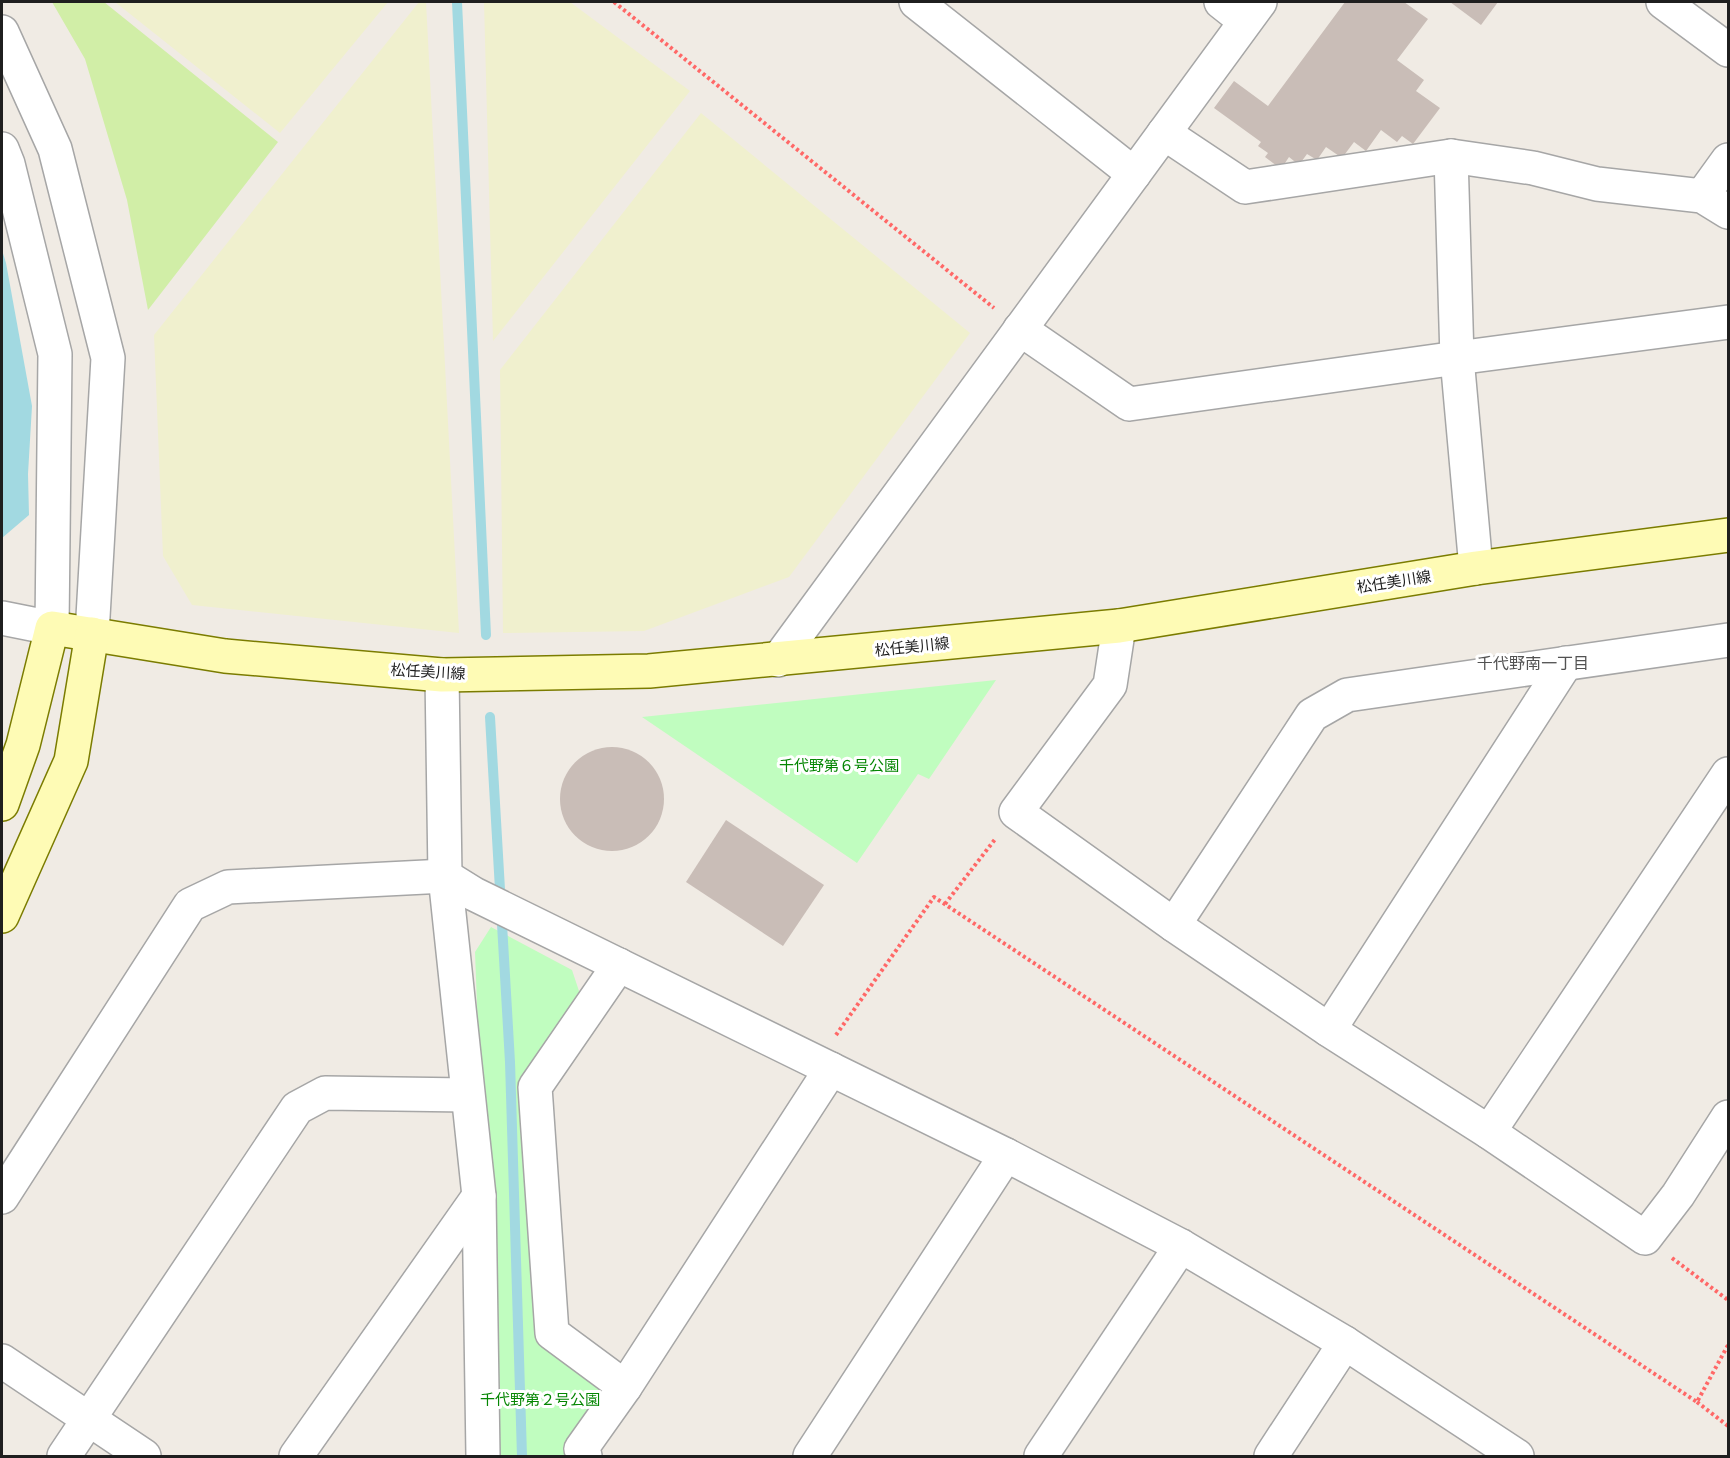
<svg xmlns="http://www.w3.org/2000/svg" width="1730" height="1458" font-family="Signika,'Noto Sans JP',sans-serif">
<rect width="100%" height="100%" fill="#f0ebe4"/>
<g fill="#f0f0ce">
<path d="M115,2H388L280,133Z"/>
<path d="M419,2H426L459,633L192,605L163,556L154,335Z"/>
<path d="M484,2H570L690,91L493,341Z"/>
<path d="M701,113L970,333L789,577L644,631L503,633L500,370Z"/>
</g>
<path fill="#d1eea7" d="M52,2H104L278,142L148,310L127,200L85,59Z"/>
<g fill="#c0fdbf">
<path d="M996,680L929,779L918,774L857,863L642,717Z"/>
<path d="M491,927L572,970L581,997L524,1095L543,1342L607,1388L564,1456H494L475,952Z"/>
</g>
<path fill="#a2d9e1" d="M2,250L6,263L32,406L28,474L29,515L2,538Z"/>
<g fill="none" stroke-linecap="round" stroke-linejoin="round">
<g stroke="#a2d9e1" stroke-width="10">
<path d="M457,2L486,635"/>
<path d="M490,717L510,1062L522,1456"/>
</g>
</g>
<g fill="#c9bdb7">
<path d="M1345,2H1404L1428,19L1397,60L1424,80L1416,91L1440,108L1413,144L1402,136L1397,142L1381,130L1366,151L1354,142L1342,158L1326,147L1317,160L1307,154L1299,165L1289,157L1281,169L1265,157L1268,153L1258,146L1261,142L1214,108L1234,81L1268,106Z"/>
<path d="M1450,2H1498L1481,25Z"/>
<circle cx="612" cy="799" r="52"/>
<path d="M726,820L824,885L783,946L686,882Z"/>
</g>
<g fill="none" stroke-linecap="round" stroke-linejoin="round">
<defs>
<g id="minor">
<path d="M916,2L1134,174"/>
<path d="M1221,2L1245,21"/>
<path d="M1663,2L1728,50"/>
<path d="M1164,133L1245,187L1451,156L1533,168L1597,184L1702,196L1728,212"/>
<path d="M1451,156L1457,358L1476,568"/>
<path d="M1702,196L1728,160"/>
<path d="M1020,329L1129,404L1457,358L1728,322"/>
<path d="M1119,626L1110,685L1016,812L1174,925L1329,1030L1489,1132L1645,1238L1678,1195L1728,1117"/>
<path d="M442,675L445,876L479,1196L483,1456"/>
<path d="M1174,925L1312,715L1347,695L1728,640"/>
<path d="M619,965L535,1087L552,1333L625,1387"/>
<path d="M1329,1030L1566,663"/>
<path d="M1489,1132L1728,774"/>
<path d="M2,1197L190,905L228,887L445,876L474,894L1006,1155L1181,1246L1345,1343L1517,1456"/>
<path d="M2,1361L144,1456"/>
<path d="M64,1456L297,1108L325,1093L467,1095"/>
<path d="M296,1456L479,1196"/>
<path d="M585,1456L581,1449L625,1387L831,1069"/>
<path d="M810,1456L1006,1155"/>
<path d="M1041,1456L1181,1246"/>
<path d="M1271,1456L1345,1343"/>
</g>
<g id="tertiary">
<path d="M2,32L55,149L108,358L92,634"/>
<path d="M2,149L8,164L55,354L52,628L2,618"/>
<path d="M778,660L1260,2"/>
</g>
<g id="secondary">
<path d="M2,804L23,745L52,628L225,656L442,675L649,671L1119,626L1476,568L1728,535"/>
<path d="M2,916L71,761L92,634"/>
</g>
</defs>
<use href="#minor" stroke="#a6a6a6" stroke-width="36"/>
<use href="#tertiary" stroke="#a6a6a6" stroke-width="36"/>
<use href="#secondary" stroke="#7b7c00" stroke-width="36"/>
<g stroke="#ff6867" stroke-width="4" stroke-dasharray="3 3" stroke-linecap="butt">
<path d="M614,2L994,308"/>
<path d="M945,904L996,838"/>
<path d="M836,1035L934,897L1697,1402L1728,1345"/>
<path d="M1672,1258L1728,1300"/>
<path d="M1697,1402L1728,1426"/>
</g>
<use href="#minor" stroke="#fff" stroke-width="33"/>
<use href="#tertiary" stroke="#fff" stroke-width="33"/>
<use href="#secondary" stroke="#fefbb5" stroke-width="33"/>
</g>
<g text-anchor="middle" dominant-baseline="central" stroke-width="6" stroke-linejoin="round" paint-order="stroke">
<g font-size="15" fill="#1f1f1f" stroke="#fff">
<text transform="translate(1394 582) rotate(-9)">松任美川線</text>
<text transform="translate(912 647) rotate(-6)">松任美川線</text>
<text transform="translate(428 672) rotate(3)">松任美川線</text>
</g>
<g font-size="15" fill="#058603" stroke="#fff">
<text x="839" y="766">千代野第６号公園</text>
<text x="540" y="1400">千代野第２号公園</text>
</g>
<g font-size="16" fill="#525252" stroke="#fff">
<text x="1533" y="664">千代野南一丁目</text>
</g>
</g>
<rect width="1730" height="1458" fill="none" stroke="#1f1f1f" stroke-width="6"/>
</svg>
